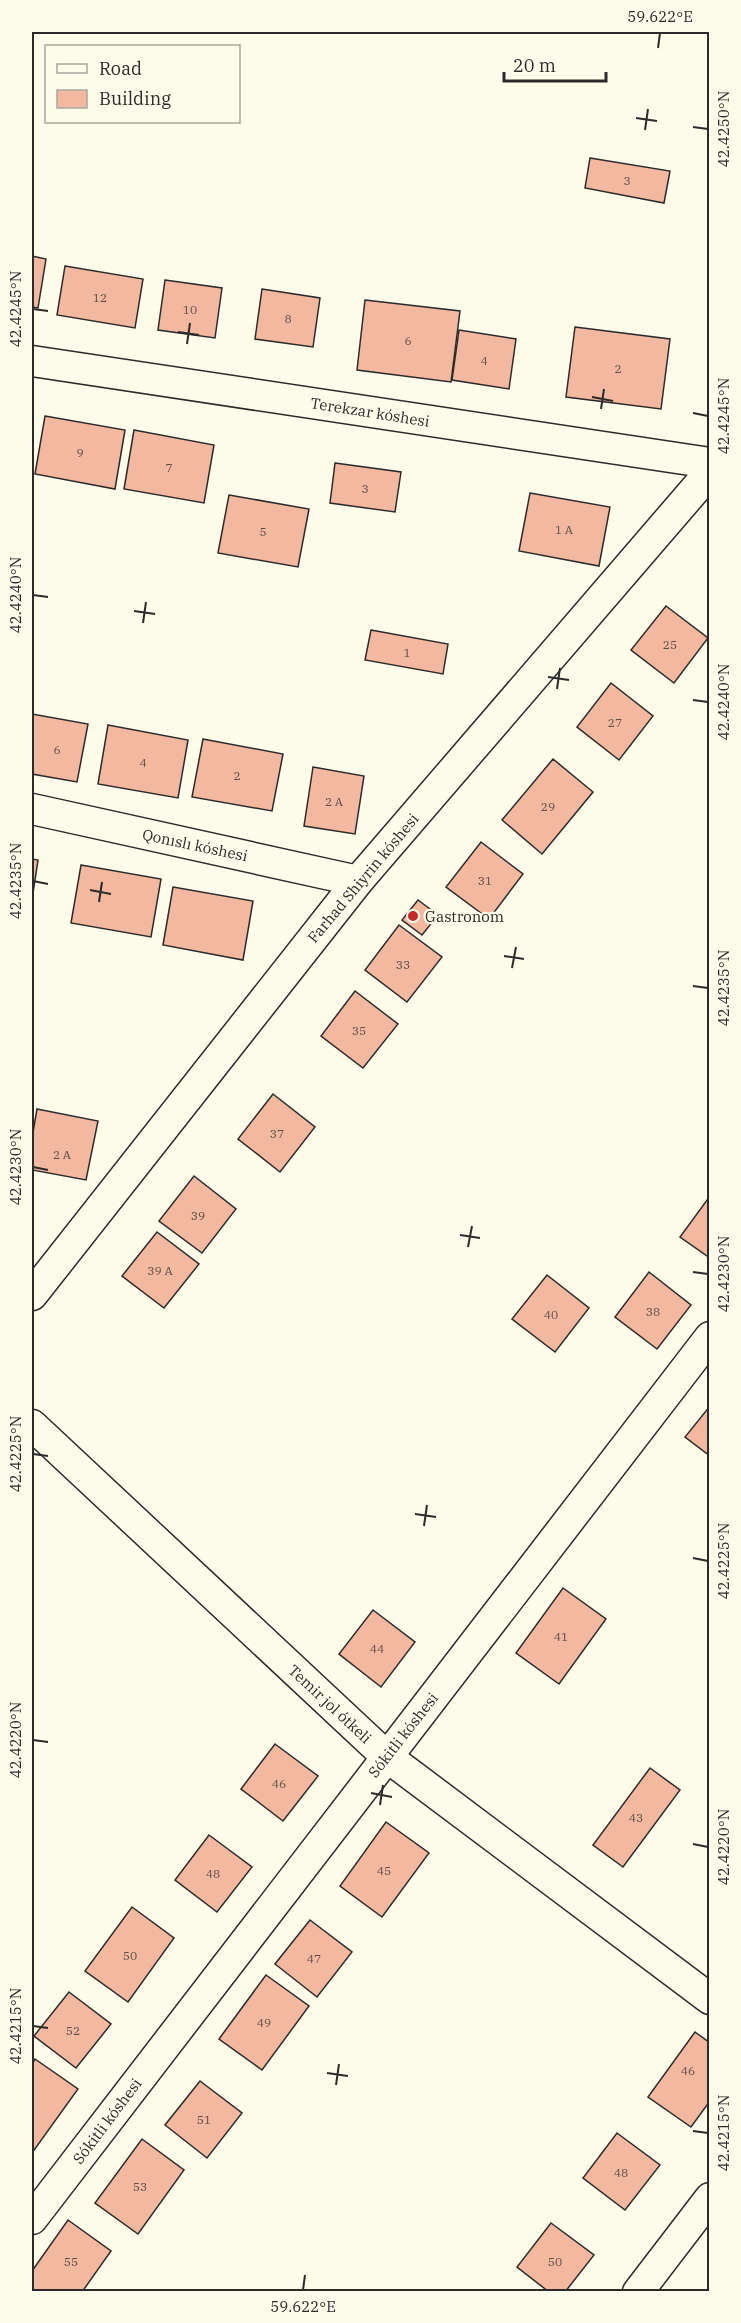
<svg xmlns="http://www.w3.org/2000/svg" width="741" height="2323" font-family="'IBM Plex Serif',serif">
<rect width="100%" height="100%" fill="#fdfbea"/>
<g fill="#f2b8a0" stroke="#2b2b2b" stroke-width="1.5">
<path d="M590,158L670,171L664,203L585,188Z"/>
<path d="M32,256L46,259L38,308L32,307Z"/>
<path d="M65,266L143,279L135,328L57,315Z"/>
<path d="M165,280L222,288L215,338L158,330Z"/>
<path d="M262,289L320,298L313,347L255,339Z"/>
<path d="M365,300L460,311L451,382L357,370Z"/>
<path d="M575,327L670,339L661,409L566,397Z"/>
<path d="M459,330L516,339L509,389L452,380Z"/>
<path d="M45,416L125,430L115,489L35,474Z"/>
<path d="M134,430L214,445L204,503L124,489Z"/>
<path d="M335,463L401,472L395,512L330,503Z"/>
<path d="M530,493L610,507L599,566L519,551Z"/>
<path d="M229,495L309,509L298,567L218,553Z"/>
<path d="M666,606L708,638L674,683L631,650Z"/>
<path d="M371,630L448,644L443,674L365,660Z"/>
<path d="M611,683L653,716L619,760L577,727Z"/>
<path d="M32,714L88,724L77,782L32,774Z"/>
<path d="M108,725L188,740L178,798L98,784Z"/>
<path d="M203,739L283,754L272,811L192,797Z"/>
<path d="M553,759L593,792L542,854L502,820Z"/>
<path d="M313,767L364,776L355,834L304,826Z"/>
<path d="M481,842L523,874L489,919L446,887Z"/>
<path d="M32,859L38,860L32,900Z"/>
<path d="M81,865L161,879L151,937L71,923Z"/>
<path d="M173,887L253,901L243,960L163,945Z"/>
<path d="M418,900L438,915L422,935L402,920Z"/>
<path d="M399,925L442,957L407,1002L365,970Z"/>
<path d="M355,991L398,1024L363,1068L321,1036Z"/>
<path d="M273,1094L315,1127L280,1172L238,1139Z"/>
<path d="M37,1109L98,1121L86,1180L32,1170V1138Z"/>
<path d="M194,1176L236,1209L202,1253L159,1221Z"/>
<path d="M710,1196V1258L680,1237Z"/>
<path d="M157,1232L199,1264L164,1308L122,1276Z"/>
<path d="M649,1272L691,1305L657,1349L615,1317Z"/>
<path d="M547,1275L589,1308L555,1352L512,1319Z"/>
<path d="M710,1406V1456L685,1437Z"/>
<path d="M563,1588L606,1619L559,1684L516,1653Z"/>
<path d="M373,1610L415,1642L381,1687L339,1654Z"/>
<path d="M275,1744L318,1776L283,1821L241,1789Z"/>
<path d="M650,1768L680,1790L623,1867L593,1845Z"/>
<path d="M386,1822L429,1853L382,1917L340,1886Z"/>
<path d="M209,1835L252,1867L217,1912L175,1880Z"/>
<path d="M132,1907L174,1938L128,2002L85,1971Z"/>
<path d="M310,1920L352,1952L317,1997L275,1964Z"/>
<path d="M266,1975L309,2006L262,2070L219,2039Z"/>
<path d="M69,1992L111,2024L76,2068L34,2036Z"/>
<path d="M695,2032L710,2043V2101L691,2127L648,2097Z"/>
<path d="M35,2059L78,2089L32,2153V2064Z"/>
<path d="M200,2081L242,2113L207,2158L165,2125Z"/>
<path d="M617,2133L660,2165L625,2210L583,2178Z"/>
<path d="M142,2139L184,2170L138,2234L95,2203Z"/>
<path d="M68,2220L111,2251L82,2292H32V2271Z"/>
<path d="M551,2223L594,2255L565,2292H549L517,2267Z"/>
</g>
<g fill="none" stroke-linecap="round" stroke-linejoin="round">
<defs>
<g id="minor">
<path d="M32,361L710,463"/>
<path d="M32,809L358,881"/>
<path d="M32,1295L358,881L710,472"/>
<path d="M32,1425L386,1756L710,1999"/>
<path d="M32,2219L710,1337"/>
<path d="M638,2292L710,2198"/>
</g>
</defs>
<use href="#minor" stroke="#2b2b2b" stroke-width="33"/>
<use href="#minor" stroke="#fdfbea" stroke-width="30"/>
</g>
<path fill="none" stroke="#2b2b2b" stroke-width="2" d="M658,48L660,33M636,118L657,121M693,127L708,129M645,130L648,109M33,309L48,311M178,332L199,335M187,344L190,323M592,397L613,401M601,409L604,389M693,413L708,416M33,595L48,597M134,611L155,614M143,623L146,602M548,677L569,680M557,689L560,668M693,700L708,702M33,881L48,884M90,890L111,894M99,902L102,882M504,956L524,959M512,968L516,947M693,986L708,988M33,1167L48,1170M460,1235L480,1238M468,1247L472,1226M693,1272L708,1274M33,1454L48,1456M415,1514L436,1517M424,1526L427,1505M693,1558L708,1561M33,1740L48,1742M371,1793L392,1797M380,1805L383,1785M693,1844L708,1847M33,2026L48,2028M327,2073L348,2076M336,2085L339,2064M693,2131L708,2133M303,2290L305,2275"/>
<circle fill="#c62828" stroke="#fdfbea" stroke-width="2" cx="413" cy="916" r="6"/>
<g text-anchor="middle" dominant-baseline="central" stroke-width="4.5" stroke-linejoin="round" paint-order="stroke">
<g font-size="12" fill="#5d4e48">
<text x="627" y="180">3</text>
<text x="100" y="297">12</text>
<text x="190" y="309">10</text>
<text x="288" y="318">8</text>
<text x="408" y="340">6</text>
<text x="484" y="360">4</text>
<text x="618" y="368">2</text>
<text x="80" y="452">9</text>
<text x="169" y="467">7</text>
<text x="365" y="488">3</text>
<text x="564" y="529">1 А</text>
<text x="263" y="531">5</text>
<text x="670" y="644">25</text>
<text x="407" y="652">1</text>
<text x="615" y="722">27</text>
<text x="57" y="749">6</text>
<text x="143" y="762">4</text>
<text x="237" y="775">2</text>
<text x="334" y="801">2 А</text>
<text x="548" y="806">29</text>
<text x="485" y="880">31</text>
<text x="403" y="964">33</text>
<text x="359" y="1030">35</text>
<text x="277" y="1133">37</text>
<text x="62" y="1154">2 А</text>
<text x="198" y="1215">39</text>
<text x="160" y="1270">39 А</text>
<text x="653" y="1311">38</text>
<text x="551" y="1314">40</text>
<text x="561" y="1636">41</text>
<text x="377" y="1648">44</text>
<text x="279" y="1783">46</text>
<text x="636" y="1817">43</text>
<text x="384" y="1870">45</text>
<text x="213" y="1873">48</text>
<text x="130" y="1955">50</text>
<text x="314" y="1958">47</text>
<text x="264" y="2022">49</text>
<text x="73" y="2030">52</text>
<text x="688" y="2070">46</text>
<text x="204" y="2119">51</text>
<text x="621" y="2172">48</text>
<text x="140" y="2186">53</text>
<text x="71" y="2261">55</text>
<text x="555" y="2261">50</text>
</g>
<g font-size="15" fill="#2b2b2b" stroke="#fdfbea">
<text transform="translate(370 412) rotate(9)">Terekzar kóshesi</text>
<text transform="translate(195 845) rotate(12)">Qonıslı kóshesi</text>
<text transform="translate(363 878) rotate(-50)">Farhad Shiyrin kóshesi</text>
<text transform="translate(330 1704) rotate(43)">Temir jol ótkeli</text>
<text transform="translate(403 1735) rotate(-52)">Sókitli kóshesi</text>
<text transform="translate(107 2121) rotate(-53)">Sókitli kóshesi</text>
</g>
<g font-size="15" fill="#2b2b2b" stroke="#fdfbea" text-anchor="start">
<text x="425" y="916">Gastronom</text>
</g>
</g>
<rect width="741" height="2323" fill="none" stroke="#fdfbea" stroke-width="66"/>
<rect x="45" y="45" width="195" height="78" fill="#fdfbea" stroke="#a9a89e" stroke-width="1.5"/>
<rect x="57" y="64" width="30" height="9" fill="#fdfbea" stroke="#a9a89e" stroke-width="1.5"/>
<text x="99" y="75" font-size="18" fill="#2b2b2b">Road</text>
<rect x="57" y="90" width="30" height="18" fill="#f2b8a0" stroke="#a9a89e" stroke-width="1.5"/>
<text x="99" y="105" font-size="18" fill="#2b2b2b">Building</text>
<path d="M504 72v9h102v-9" fill="none" stroke="#2b2b2b" stroke-width="3"/>
<text x="513" y="72" font-size="18" fill="#2b2b2b" stroke="#fdfbea" stroke-width="4.5" paint-order="stroke">20 m</text>
<rect x="33" y="33" width="675" height="2257" fill="none" stroke="#2b2b2b" stroke-width="2"/>
<g font-size="15" text-anchor="middle" fill="#2b2b2b">
<text x="660" y="22">59.622°E</text>
<text transform="translate(724 129) rotate(-90)" y="5">42.4250°N</text>
<text transform="translate(16 309) rotate(-90)" y="5">42.4245°N</text>
<text transform="translate(724 416) rotate(-90)" y="5">42.4245°N</text>
<text transform="translate(16 595) rotate(-90)" y="5">42.4240°N</text>
<text transform="translate(724 702) rotate(-90)" y="5">42.4240°N</text>
<text transform="translate(16 881) rotate(-90)" y="5">42.4235°N</text>
<text transform="translate(724 988) rotate(-90)" y="5">42.4235°N</text>
<text transform="translate(16 1167) rotate(-90)" y="5">42.4230°N</text>
<text transform="translate(724 1274) rotate(-90)" y="5">42.4230°N</text>
<text transform="translate(16 1454) rotate(-90)" y="5">42.4225°N</text>
<text transform="translate(724 1561) rotate(-90)" y="5">42.4225°N</text>
<text transform="translate(16 1740) rotate(-90)" y="5">42.4220°N</text>
<text transform="translate(724 1847) rotate(-90)" y="5">42.4220°N</text>
<text transform="translate(16 2026) rotate(-90)" y="5">42.4215°N</text>
<text transform="translate(724 2133) rotate(-90)" y="5">42.4215°N</text>
<text x="303" y="2312">59.622°E</text>
</g>
</svg>
